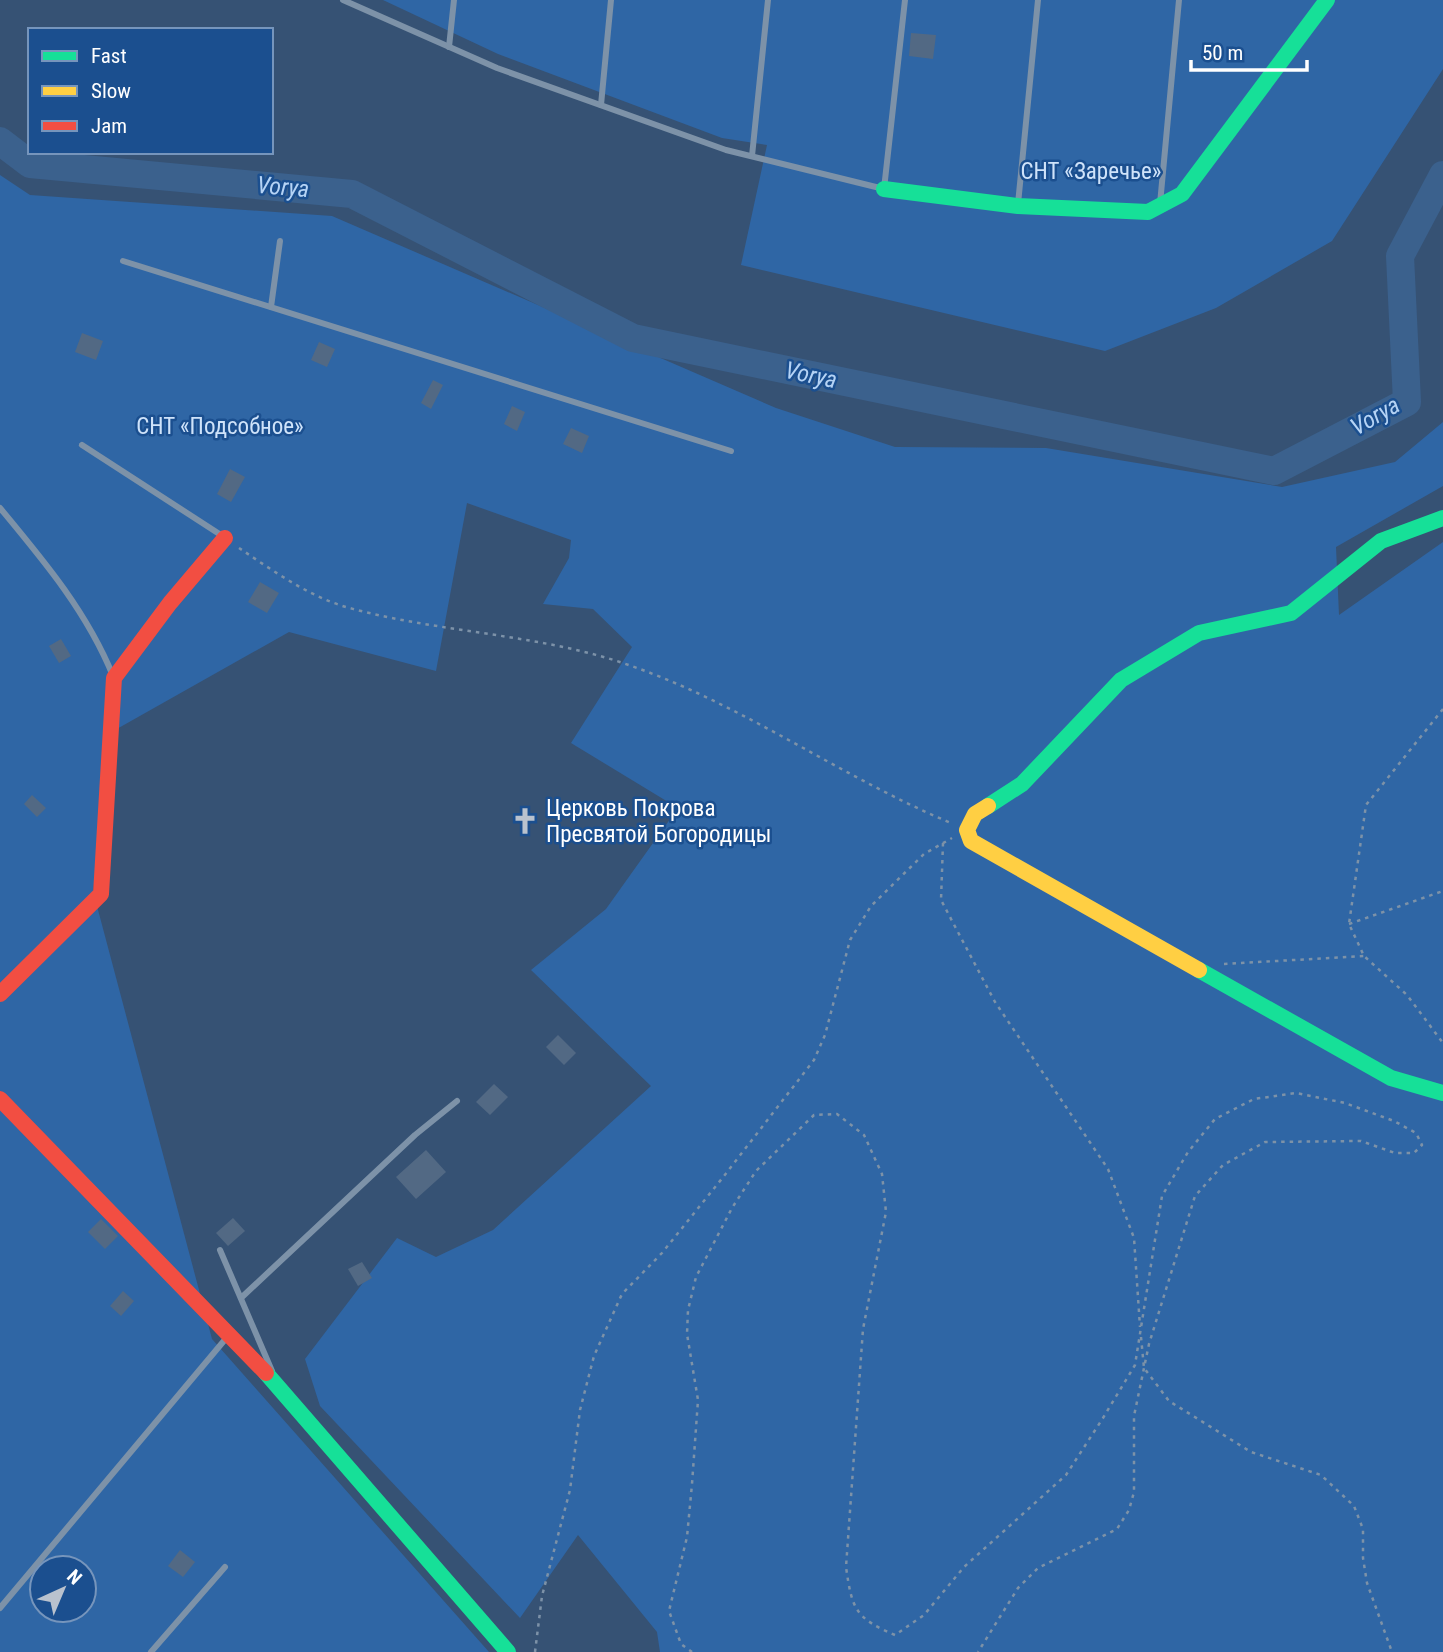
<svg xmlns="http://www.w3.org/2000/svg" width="1443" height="1652" font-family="'Roboto Condensed',sans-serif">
<rect width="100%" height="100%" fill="#365274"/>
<g fill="#2f66a5" fill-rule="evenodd">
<path d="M383,0H1443V69L1332,241L1216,308L1105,351L741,265L767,145L722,138L498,54Z"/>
<path d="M0,175L30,195L332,216L776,408L895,447L1046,448L1282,487L1395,462L1443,422V486L1336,547L1339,615L1443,542V1652H660L657,1632L578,1535L520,1618L320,1406L305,1359L397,1238L436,1257L493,1230L651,1086L531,970L606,909L678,808L571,743L632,647L593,609L543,604L569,558L571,540L467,503L436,671L289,632L115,730L93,891L212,1339L489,1652H0ZM42,1568H84V1610H42Z"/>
</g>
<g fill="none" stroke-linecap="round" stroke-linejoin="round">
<path stroke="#3b618d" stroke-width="28" d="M0,141L30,164L352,194L633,338L1274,471L1407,402L1400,256L1443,175"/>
</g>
<g fill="#526984">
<path d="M911,33L936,35L933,59L909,56Z"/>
<path d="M82,333L103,341L96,360L75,352Z"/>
<path d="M319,342L335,349L327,367L311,360Z"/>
<path d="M433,380L443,385L431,409L421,403Z"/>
<path d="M512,406L525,412L517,431L504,424Z"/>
<path d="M571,428L589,436L582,453L563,444Z"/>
<path d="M230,469L245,477L231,502L217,494Z"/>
<path d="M260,582L279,593L267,613L248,602Z"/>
<path d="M61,639L71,656L59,663L49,646Z"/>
<path d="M32,795L46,808L37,817L24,804Z"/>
<path d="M558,1035L576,1053L564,1065L546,1047Z"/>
<path d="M494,1084L508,1097L490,1115L476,1102Z"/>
<path d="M426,1150L446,1172L416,1199L396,1177Z"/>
<path d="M233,1218L245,1231L228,1246L216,1233Z"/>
<path d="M101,1219L118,1236L105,1249L88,1232Z"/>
<path d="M362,1262L372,1278L358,1286L348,1269Z"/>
<path d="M123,1291L134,1301L121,1316L110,1306Z"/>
<path d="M180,1550L195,1562L183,1577L168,1566Z"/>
</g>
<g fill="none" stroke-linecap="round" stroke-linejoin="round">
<g stroke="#7d92a8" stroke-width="2.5" stroke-dasharray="3.5 5" stroke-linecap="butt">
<path d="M239,548C272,570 308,596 346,607C431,631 522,633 607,658C730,695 834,774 951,823"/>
<path d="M1443,709L1366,805L1349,924L1364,956L1407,995L1443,1043"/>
<path d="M943,843L941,900L995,1002L1108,1169L1134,1238L1140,1327"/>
<path d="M1349,924L1443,891"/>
<path d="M1224,964L1364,956"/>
<path d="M1141,1337L1144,1368L1169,1401L1251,1452L1321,1475L1354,1506L1363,1529V1558L1367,1583L1392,1652"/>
<path d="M535,1652L542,1596L570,1490L580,1410L594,1356L622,1294L662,1253L724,1176L814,1060L825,1035L850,940L871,906L924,854L952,838"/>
<path d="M692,1652L681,1644L669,1611L687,1537L692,1484L698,1400L687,1334L688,1310L696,1277L732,1208L756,1171L814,1115L837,1114L864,1135L882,1174L886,1212L863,1329L846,1567C852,1609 855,1618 895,1635L924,1615L964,1567L1066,1475L1103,1418L1135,1365L1162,1196L1188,1152L1215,1119L1254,1099L1296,1093L1345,1103L1394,1121L1416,1133L1422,1145L1414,1153H1395L1361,1141L1265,1142L1223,1165L1195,1196L1149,1344L1134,1416V1492L1129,1510L1117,1529L1038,1568L1018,1588L978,1652"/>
</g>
<g stroke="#7d92a8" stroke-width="6">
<path d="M343,0L497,68L726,150L884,189L905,0"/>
<path d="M449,47L454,0"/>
<path d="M601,105L611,0"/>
<path d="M752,156L768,0"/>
<path d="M1018,204L1038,0"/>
<path d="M1160,204L1179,0"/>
<path d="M123,261L731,451"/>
<path d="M271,307L280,241"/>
<path d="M82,445L224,537"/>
<path d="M0,508C44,561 87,612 113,676"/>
<path d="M220,1250L272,1371"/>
<path d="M241,1298L415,1135L457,1101"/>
<path d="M0,1608L228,1336"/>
<path d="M151,1652L225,1567"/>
</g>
<g stroke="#16e098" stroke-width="16">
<path d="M884,189L1018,206L1148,212L1182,194L1327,0"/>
<path d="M988,806L1022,784L1121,680L1199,633L1291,613L1381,541L1443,518"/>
<path d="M1199,970L1391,1078L1443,1093"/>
<path d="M266,1373L508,1652"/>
</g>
<path stroke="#ffcf43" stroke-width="16" d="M988,806L975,814L967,830L971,841L1199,970"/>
<g stroke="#f24e42" stroke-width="16">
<path d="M0,994L101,894L114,678L170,603L225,538"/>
<path d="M0,1099L266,1373"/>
</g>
</g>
<defs>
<symbol id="church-bare" viewBox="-9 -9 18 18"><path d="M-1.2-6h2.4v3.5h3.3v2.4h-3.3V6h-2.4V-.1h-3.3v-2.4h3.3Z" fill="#b9c2ce" stroke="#1b4f8f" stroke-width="2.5" paint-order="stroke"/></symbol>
</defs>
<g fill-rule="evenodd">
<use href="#church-bare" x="506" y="802" width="38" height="38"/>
</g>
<g text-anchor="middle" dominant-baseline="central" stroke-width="5" stroke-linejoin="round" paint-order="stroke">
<g font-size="23" fill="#cfe3fa" stroke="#1b4f8f">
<text x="1091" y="171">СНТ «Заречье»</text>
<text x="220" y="426">СНТ «Подсобное»</text>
</g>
<g font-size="23" fill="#fff" stroke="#1b4f8f" text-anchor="start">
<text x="546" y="808">Церковь Покрова<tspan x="546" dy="26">Пресвятой Богородицы</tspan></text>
</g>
<g font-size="24" font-style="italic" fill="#b5d3f5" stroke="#1b4f8f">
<text transform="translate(283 187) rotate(5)">Vorya</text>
<text transform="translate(811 375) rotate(12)">Vorya</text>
<text transform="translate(1375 416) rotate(-30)">Vorya</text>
</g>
</g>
<rect x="28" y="28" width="245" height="126" fill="#1b4f8f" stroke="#7695bc" stroke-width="2"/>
<rect x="42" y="51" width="35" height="10" fill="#16e098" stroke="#7695bc" stroke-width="2"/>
<text x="91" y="63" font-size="21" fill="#ffffff">Fast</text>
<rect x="42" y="86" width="35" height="10" fill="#ffcf43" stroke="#7695bc" stroke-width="2"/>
<text x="91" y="98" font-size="21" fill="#ffffff">Slow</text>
<rect x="42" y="121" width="35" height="10" fill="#f24e42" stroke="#7695bc" stroke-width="2"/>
<text x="91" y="133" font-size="21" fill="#ffffff">Jam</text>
<g transform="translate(63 1589) rotate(44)"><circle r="33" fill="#1b4f8f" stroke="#7695bc" stroke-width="2"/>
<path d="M0-5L12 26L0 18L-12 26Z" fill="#b9c2ce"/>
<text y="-10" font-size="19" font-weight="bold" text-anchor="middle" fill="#ffffff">N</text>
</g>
<path d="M1191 60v10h116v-10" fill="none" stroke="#ffffff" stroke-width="3.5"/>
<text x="1202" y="60" font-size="21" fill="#ffffff" stroke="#1b4f8f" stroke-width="5" paint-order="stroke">50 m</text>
</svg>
